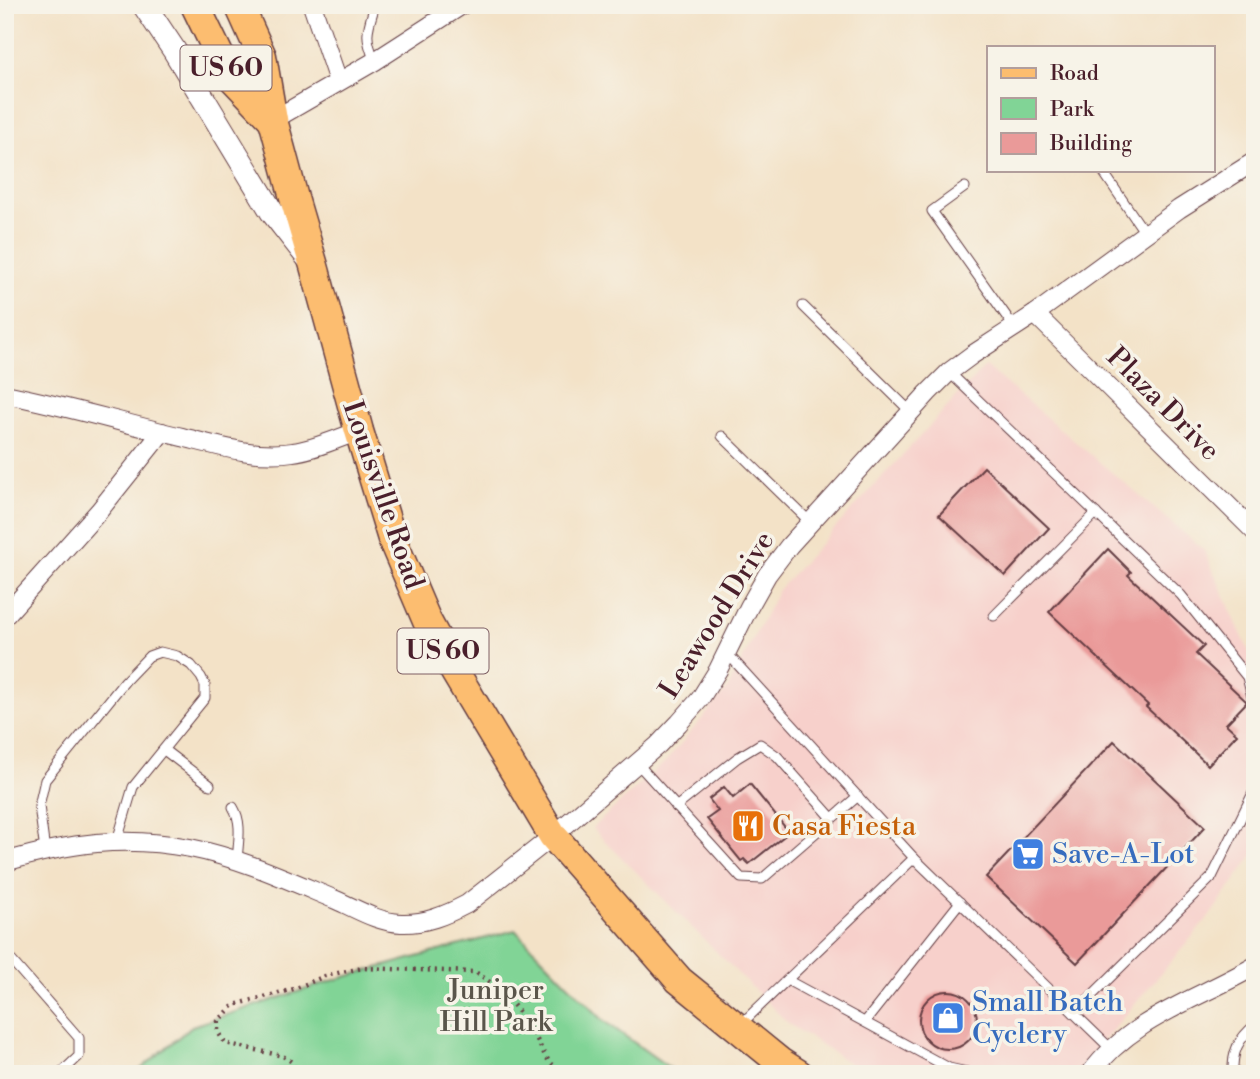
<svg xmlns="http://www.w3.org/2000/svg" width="1260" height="1079" font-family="'Libre Bodoni',serif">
<rect width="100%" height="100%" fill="#f7f3e8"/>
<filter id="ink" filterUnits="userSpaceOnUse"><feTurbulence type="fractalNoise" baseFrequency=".0143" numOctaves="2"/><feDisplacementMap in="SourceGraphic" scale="14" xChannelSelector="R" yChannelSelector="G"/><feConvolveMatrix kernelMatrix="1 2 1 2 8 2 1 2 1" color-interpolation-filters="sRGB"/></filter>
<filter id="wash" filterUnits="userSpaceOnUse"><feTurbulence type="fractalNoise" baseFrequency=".00686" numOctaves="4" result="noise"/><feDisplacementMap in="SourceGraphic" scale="28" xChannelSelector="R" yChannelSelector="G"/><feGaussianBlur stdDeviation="1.57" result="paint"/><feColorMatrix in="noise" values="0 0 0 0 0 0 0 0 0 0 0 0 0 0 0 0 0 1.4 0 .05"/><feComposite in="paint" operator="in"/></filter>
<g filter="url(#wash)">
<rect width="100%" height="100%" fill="#f3e2c7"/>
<path fill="#f7d0cb" d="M985,366L1204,550L1255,665V852L1209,917L1075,1074H866L789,1024L592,828L667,760L728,688L778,590Z"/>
<path fill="#81d496" stroke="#667a60" stroke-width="2" d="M515,930L604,1021L678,1074H135L192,1026L341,978Z"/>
<g id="blocks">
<g fill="#ea9a99">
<path d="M984,467L1049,528L1005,576L939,515Z"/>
<path d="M1108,549L1131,572L1128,575L1204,646L1196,654L1247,702L1226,724L1237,734L1208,765L1146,707L1148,705L1049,612Z"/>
<path d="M1114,741L1205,827L1077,963L986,877Z"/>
<path d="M750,784L789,832L749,864L744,859L741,861L707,819L718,811L709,799L724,787L733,798Z"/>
<circle cx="948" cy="1020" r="29"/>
</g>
</g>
</g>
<g filter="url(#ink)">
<use href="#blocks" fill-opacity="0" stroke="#633c42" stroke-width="2"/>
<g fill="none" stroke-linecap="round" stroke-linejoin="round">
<defs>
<g id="service">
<path d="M375,5C367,31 364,36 375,61"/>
<path d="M1102,170L1145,233"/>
<path d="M965,187L932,211L1014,327"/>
<path d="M803,306L911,412"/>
<path d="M949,372L1181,595L1247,677L1255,709"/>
<path d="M722,436L810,522"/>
<path d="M994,616L1096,513"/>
<path d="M727,653L914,858L739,1026"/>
<path d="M164,750L210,785"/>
<path d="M637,763L741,878L762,879L858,796"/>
<path d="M233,807C243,823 238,843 237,861"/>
<path d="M676,807L737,758L760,744L777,756L832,818"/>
<path d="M45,851L39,806L45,780L125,681L149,656L160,652L177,656L191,665L201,677L205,685V698L133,787L117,841"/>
<path d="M914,858L1111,1049"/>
<path d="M5,953L79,1038V1056L60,1074"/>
<path d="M787,980L949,1068L976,1074"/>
<path d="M1074,1013L1212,877L1255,789"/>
<path d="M865,1022L960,902"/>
<path d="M1233,1074C1232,1052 1238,1039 1255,1025"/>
</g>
<g id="minor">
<path d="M312,5L338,81"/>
<path d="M273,120L375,61L462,5"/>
<path d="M1035,314L1255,532"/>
<path d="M5,394C65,406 123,423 182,437C218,446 256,458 293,452C313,450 339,438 359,431"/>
<path d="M5,616L99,511L162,432"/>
<path d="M5,862C69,843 124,835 190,848C241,858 288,880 336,900C357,909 377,922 401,923C425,924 446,915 467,904L553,836L658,745L679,723L700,699L718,670L749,607L767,575L789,546L928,393L949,372L972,355L1035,314L1179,209L1255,161"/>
<path d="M1090,1074C1132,1017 1197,1000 1255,966"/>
</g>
<path id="tertiary" d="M144,5L174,50L272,212L308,258"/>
<g id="primary">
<path d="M195,5L228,73L273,120"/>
<path d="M239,5L262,56L273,120L294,198L314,266L359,431L392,539L427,621L455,672L553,836L679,980L780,1062L799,1074"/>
</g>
</defs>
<use href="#service" stroke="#633c42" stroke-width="11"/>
<use href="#minor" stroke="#633c42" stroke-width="20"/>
<use href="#tertiary" stroke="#633c42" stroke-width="25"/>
<use href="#primary" stroke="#633c42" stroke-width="31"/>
<path stroke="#633c42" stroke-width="4.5" stroke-dasharray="2 5" stroke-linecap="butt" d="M296,1074L292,1062L283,1056L225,1043L218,1032V1021L234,1005L294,989L325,976L342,972L363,968L475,972C502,988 519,1010 535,1036C540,1045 545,1058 552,1064C566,1076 585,1065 599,1074"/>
<use href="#service" stroke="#fff" stroke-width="9"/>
<use href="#minor" stroke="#fff" stroke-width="18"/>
<use href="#tertiary" stroke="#fff" stroke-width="23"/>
<use href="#primary" stroke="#fcbd6f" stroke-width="28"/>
</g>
</g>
<defs>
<symbol id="restaurant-square" viewBox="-11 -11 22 22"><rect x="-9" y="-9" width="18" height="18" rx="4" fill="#e8710a" stroke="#f7f3e8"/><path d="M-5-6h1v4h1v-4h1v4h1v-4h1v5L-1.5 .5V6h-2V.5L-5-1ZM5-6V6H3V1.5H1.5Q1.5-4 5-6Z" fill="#fff"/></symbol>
<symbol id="supermarket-square" viewBox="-11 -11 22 22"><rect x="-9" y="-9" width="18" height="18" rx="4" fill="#3f7fe0" stroke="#f7f3e8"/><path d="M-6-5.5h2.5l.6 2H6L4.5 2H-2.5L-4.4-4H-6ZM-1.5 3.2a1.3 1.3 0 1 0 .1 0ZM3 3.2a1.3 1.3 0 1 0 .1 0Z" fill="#fff"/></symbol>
<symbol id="shop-square" viewBox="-11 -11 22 22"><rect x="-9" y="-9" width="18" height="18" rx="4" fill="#3f7fe0" stroke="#f7f3e8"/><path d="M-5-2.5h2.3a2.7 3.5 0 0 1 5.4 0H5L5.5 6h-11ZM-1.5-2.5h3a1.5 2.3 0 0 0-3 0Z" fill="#fff"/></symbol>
</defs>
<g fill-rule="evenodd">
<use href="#restaurant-square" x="729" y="807" width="38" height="38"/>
<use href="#supermarket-square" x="1009" y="835" width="38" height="38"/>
<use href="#shop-square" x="929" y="999" width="38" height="38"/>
</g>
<g text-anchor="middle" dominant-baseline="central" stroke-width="7" stroke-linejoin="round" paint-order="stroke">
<g fill="#f7f3e8" stroke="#7e5f64" stroke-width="2">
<rect x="180.5" y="45.5" width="91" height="45" rx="5"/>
<rect x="397.5" y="628.5" width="91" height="45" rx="5"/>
</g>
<g font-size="26" font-weight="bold" fill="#4a1f2b">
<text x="226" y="68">US 60</text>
<text x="443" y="651">US 60</text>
</g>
<g font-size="28" fill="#4a1f2b" stroke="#f7f3e8">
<text transform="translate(1163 404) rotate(45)">Plaza Drive</text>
<text transform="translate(383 495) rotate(71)">Louisville Road</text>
<text transform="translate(717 615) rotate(-58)">Leawood Drive</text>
</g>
<g font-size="28" fill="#c56008" stroke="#f7f3e8" text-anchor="start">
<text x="772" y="826">Casa Fiesta</text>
</g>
<g font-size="28" fill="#366cbe" stroke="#f7f3e8" text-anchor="start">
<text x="1052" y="854">Save-A-Lot</text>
<text x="972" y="1002">Small Batch<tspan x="972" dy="32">Cyclery</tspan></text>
</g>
<g font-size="28" fill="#5a554b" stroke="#f7f3e8">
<text x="496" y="990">Juniper<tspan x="496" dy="32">Hill Park</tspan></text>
</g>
</g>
<rect width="1260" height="1079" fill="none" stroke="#f7f3e8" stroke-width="28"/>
<rect x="987" y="46" width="228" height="126" fill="#f7f3e8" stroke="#b29e9c" stroke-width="2"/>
<rect x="1001" y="68" width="35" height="10" fill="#fcbd6f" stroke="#b29e9c" stroke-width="2"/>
<text x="1050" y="80" font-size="21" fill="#4a1f2b">Road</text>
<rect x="1001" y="98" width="35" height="21" fill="#81d496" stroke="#b29e9c" stroke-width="2"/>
<text x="1050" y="116" font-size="21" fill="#4a1f2b">Park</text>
<rect x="1001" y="133" width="35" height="21" fill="#ea9a99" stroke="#b29e9c" stroke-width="2"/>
<text x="1050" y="150" font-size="21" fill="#4a1f2b">Building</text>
</svg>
